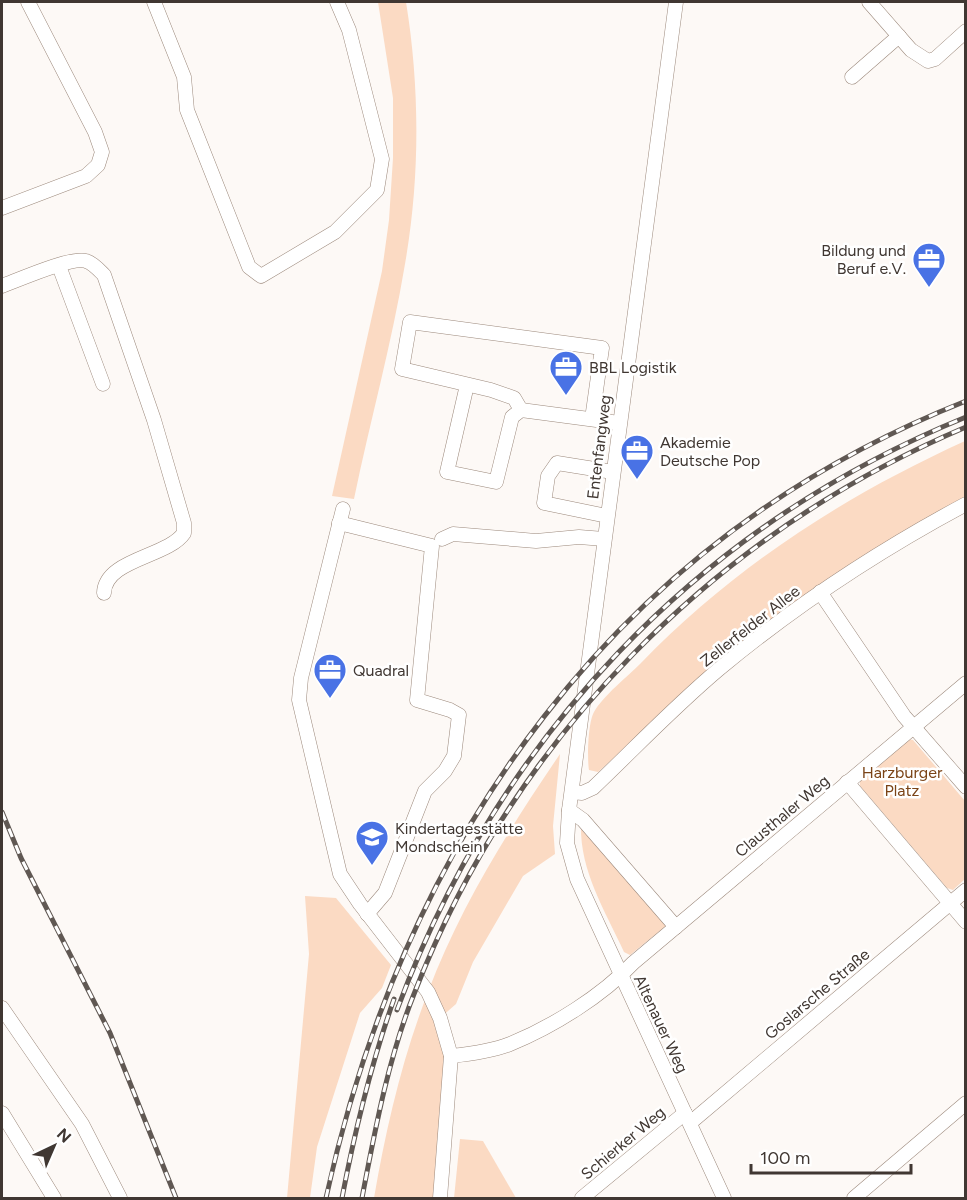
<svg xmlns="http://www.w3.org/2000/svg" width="967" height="1200" font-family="Figtree,sans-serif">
<rect width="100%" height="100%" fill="#fdf9f6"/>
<g fill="#fbdac3">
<path d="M378,2H406C420,88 420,178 405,264C392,343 370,421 354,499L332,496L382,271L389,220L393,158V98Z"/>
<path d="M965,441V500L715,666L660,713L618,757H615L598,772L589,770C587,759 588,722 594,712C603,696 628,676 641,663C734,567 844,496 965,441Z"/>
<path d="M907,739L913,740L965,801V879L953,890L947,888L860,786V780Z"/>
<path d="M560,754L553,826L555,854L523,876L473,962L456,1004L440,1018L446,1037L437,1198H374C386,1128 402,1059 428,992C460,907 509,829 560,754Z"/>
<path d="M581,826L667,925L630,955L624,952C605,911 580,871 581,826Z"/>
<path d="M305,896L336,898L391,965L382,988L360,1013L317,1147L310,1198H287L309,954Z"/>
<path d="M460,1139L483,1141L516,1198H454Z"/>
</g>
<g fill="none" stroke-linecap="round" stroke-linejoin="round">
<defs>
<g id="minor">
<path d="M154,2L184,77L187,110L249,267L261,276L335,232L377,190L382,159L349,30L337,2"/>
<path d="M676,2L569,810L567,843L577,879L724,1198"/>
<path d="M869,2L911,50L928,61L935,59L966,31"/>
<path d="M852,77L899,36"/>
<path d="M2,208L86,176L98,165L102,152L95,132L28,2"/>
<path d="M59,266L103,384"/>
<path d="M2,286C18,280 72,256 86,261C93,263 99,270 104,275L154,420L184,523V533C168,557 105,559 104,593"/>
<path d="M467,385L447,472L496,482L512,417L521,410L619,423"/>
<path d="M521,410L514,398L491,390L402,369L410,322L602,348L592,419"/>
<path d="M343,509L301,678L299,700L340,874L360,904L428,992L440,1018L451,1056L440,1198"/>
<path d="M607,516L544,503L548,476L557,463L613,472"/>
<path d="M339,523L432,546L417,700L450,710L459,715L454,756L445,771L425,791L385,893L367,914"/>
<path d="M442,539L453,534L536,541L579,537L604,539"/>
<path d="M820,592L904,716L966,787"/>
<path d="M847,782L966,922"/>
<path d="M572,792L582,793L593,788C635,748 675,706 719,669C796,605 878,551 966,504"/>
<path d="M569,810L583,820L676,927"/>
<path d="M2,1008L82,1124L120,1198"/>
<path d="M451,1056C470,1054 493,1051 510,1044C552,1027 602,996 633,963L966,683"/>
<path d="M2,1113L54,1198"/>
<path d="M690,1123L966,890"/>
<path d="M582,1198L685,1113"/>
<path d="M854,1198L966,1103"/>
</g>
</defs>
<use href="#minor" stroke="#9c897c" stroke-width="15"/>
<use href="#minor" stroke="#fff" stroke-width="14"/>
<defs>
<g id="rail">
<path d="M2,812L21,858L110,1033L176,1198"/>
<path d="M397,1010C498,738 696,527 966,417"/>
<path d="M326,1198C405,838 615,540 966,401"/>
<path d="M342,1198C355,1130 371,1064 394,999"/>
<path d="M362,1198C375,1130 388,1059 414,994C513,738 714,534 966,427"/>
</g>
</defs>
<use href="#rail" stroke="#605853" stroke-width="5"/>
<use href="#rail" stroke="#fff" stroke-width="3" stroke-dasharray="9" stroke-linecap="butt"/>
</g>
<defs>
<symbol id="office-pin" viewBox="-11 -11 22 30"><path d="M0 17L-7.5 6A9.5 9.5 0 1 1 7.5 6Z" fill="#4972e5" stroke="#fff"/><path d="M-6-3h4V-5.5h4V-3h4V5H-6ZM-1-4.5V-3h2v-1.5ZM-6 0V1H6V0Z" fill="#fff"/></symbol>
<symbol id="school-pin" viewBox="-11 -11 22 30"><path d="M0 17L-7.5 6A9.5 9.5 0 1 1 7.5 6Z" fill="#4972e5" stroke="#fff"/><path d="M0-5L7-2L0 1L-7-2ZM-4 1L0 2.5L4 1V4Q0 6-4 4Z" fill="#fff"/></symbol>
</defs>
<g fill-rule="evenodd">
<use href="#office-pin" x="910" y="240" width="38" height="52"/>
<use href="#office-pin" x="547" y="348" width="38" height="52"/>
<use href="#office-pin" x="618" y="432" width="38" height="52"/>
<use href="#office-pin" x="311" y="651" width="38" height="52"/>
<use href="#school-pin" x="353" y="818" width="38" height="52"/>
</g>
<g text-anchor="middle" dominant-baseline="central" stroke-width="5" stroke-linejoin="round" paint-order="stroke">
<g font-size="16" fill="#403732" stroke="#fff" text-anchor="start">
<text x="906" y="250" text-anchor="end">Bildung und<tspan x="906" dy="18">Beruf e.V.</tspan></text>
<text x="589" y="367">BBL Logistik</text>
<text x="660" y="442">Akademie<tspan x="660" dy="18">Deutsche Pop</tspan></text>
<text x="353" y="670">Quadral</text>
<text x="395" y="828">Kindertagesstätte<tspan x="395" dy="18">Mondschein</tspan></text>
</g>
<g font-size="16" fill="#403732" stroke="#fff">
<text transform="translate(599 447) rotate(-83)">Entenfangweg</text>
<text transform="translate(750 626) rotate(-38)">Zellerfelder Allee</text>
<text transform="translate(782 816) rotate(-40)">Clausthaler Weg</text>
<text transform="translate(817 994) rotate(-40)">Goslarsche Straße</text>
<text transform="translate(661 1024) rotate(65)">Altenauer Weg</text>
<text transform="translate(623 1143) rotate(-40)">Schierker Weg</text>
</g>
<g font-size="16" fill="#7b4417" stroke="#fff">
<text x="902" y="772">Harzburger<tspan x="902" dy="18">Platz</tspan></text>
</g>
</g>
<rect width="967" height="1200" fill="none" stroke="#403732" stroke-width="6"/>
<g transform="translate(54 1146) rotate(44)" stroke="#ffffff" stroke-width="4.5" paint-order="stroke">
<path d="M0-4.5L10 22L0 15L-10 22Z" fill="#403732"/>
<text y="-9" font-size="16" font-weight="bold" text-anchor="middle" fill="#403732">N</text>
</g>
<path d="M751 1164v9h160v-9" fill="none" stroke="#403732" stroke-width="3"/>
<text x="760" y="1164" font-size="18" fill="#403732" stroke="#ffffff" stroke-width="4.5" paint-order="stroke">100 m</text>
</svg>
